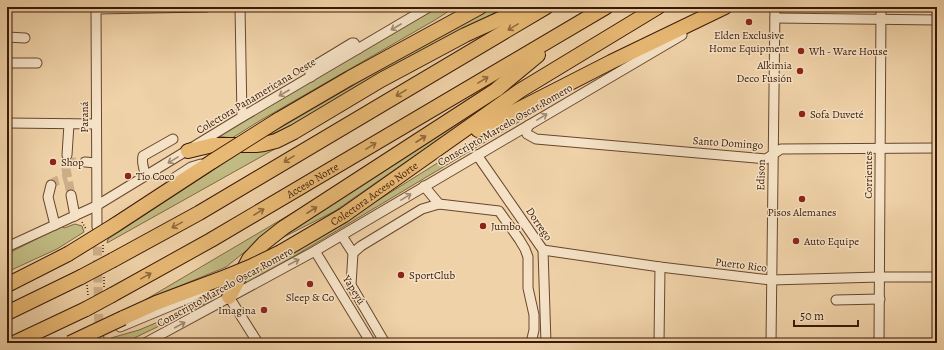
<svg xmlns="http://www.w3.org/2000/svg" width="944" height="350" font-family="Alegreya,serif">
<rect width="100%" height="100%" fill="#f0d2a8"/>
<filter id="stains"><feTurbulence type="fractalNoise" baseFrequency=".005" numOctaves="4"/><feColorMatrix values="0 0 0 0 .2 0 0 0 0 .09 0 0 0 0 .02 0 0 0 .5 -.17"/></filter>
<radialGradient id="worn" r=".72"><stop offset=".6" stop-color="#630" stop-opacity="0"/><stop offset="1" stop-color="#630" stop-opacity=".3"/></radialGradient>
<g fill="#c1ba82" stroke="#7e6a44">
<path d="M439,7H455L435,20L261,120L232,138L216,136L307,82Z"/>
<path d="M493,7H505L298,124L264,137L406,55Z"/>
<path d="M592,78L241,288L242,277L324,234L479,137Z"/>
<path d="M521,82L335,211L272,243Z"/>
<path d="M282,145L107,243L108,239L244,150Z"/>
<path d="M328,192L263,237L226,267L145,300Z"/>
<path d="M75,224L82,226L84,232L57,249L7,272V254L62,226L64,228Z"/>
<path d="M227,286L211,301L126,342L115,343L111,338L139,330L196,306L195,301Z"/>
</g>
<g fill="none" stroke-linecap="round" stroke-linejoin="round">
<g stroke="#ccad88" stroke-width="9" stroke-dasharray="9 4.5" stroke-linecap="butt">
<path d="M67,155L66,169L71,195"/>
<path d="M67,162H85"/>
<path d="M51,185L56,181L67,178"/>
<path d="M97,233L99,334"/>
</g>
<defs>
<g id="minor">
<path d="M96,7L97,227"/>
<path d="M240,7L242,117"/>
<path d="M96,9L207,7"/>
<path d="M775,18L937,20"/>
<path d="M7,37L25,38"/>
<path d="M7,63H37"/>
<path d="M311,77L309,69L352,43H354L358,49"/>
<path d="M7,123L96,124"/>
<path d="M529,125L526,131L527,134L536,139L766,159L781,149L937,148"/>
<path d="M67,155L69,124"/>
<path d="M477,155L543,250L546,343"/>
<path d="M85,162L96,163"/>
<path d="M146,176C144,170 141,162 143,156L173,139"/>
<path d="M174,178L191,167L201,164"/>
<path d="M51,185L48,197L55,225"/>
<path d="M424,186L439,204"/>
<path d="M71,195L75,216"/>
<path d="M342,236L353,253L351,285L385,343"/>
<path d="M7,247L96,206L242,117L429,7"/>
<path d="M543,250L660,267L771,280L880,277H937"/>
<path d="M315,251L371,343"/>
<path d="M353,253L361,246L422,209L439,204L499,211L519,239L525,249L528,257V288L534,315V330L531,343"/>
<path d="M229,297L258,343"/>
<path d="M836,300L880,299"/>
<path d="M120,327L192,297L203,290"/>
<path d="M99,338V343"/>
<path d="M145,343L315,251L682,35"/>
<path d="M659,343L660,267"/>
<path d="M771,343L775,7"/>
<path d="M879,343L881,7"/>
</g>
<g id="highway">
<path d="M278,120L350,78L480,7"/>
<path d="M478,130L611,62L725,7"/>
<path d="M188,151L213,145H256L264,144L276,141L294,132L381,80L465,35L526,7"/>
<path d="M115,225L213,161"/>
<path id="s1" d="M281,252L344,215L521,90L658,7"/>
<path d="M113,260L199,213L546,7"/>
<path d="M7,285L68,254"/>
<path id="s2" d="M112,295L211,240L606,7"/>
<path d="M229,297L249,259L264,243L283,228L496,90L538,55"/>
<path d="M7,313L81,277"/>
<path d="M123,318L156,303L228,276"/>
<path d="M14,343L86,309"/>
</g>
</defs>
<use href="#minor" stroke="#68472e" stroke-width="11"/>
<use href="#highway" stroke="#3a1906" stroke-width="16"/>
<g stroke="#3a1906" stroke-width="1.5" stroke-dasharray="1 2" stroke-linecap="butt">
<path d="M82,222L86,229"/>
<path d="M103,245V253"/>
<path d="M104,277V287"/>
<path d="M87,285L88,295"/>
</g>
<use href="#minor" stroke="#f5e2c6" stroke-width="9"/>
<use href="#highway" stroke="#e8b974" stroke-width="14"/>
<defs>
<g id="highway-bridge">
<path d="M213,161L278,120"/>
<path d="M68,254L115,225"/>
<path d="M228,276L250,267L281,252"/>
<path d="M81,277L113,260"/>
<path d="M86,309L112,295"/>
<path d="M70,343L123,318"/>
</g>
</defs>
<use href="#highway-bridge" stroke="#3a1906" stroke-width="16" stroke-linecap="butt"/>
<use href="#highway-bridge" stroke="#e8b974" stroke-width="14"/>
</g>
<defs><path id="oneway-shaft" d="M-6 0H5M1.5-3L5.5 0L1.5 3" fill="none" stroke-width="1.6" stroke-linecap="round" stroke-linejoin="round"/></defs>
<g stroke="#a18870">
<use href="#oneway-shaft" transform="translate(396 27) rotate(150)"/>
<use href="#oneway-shaft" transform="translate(284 93) rotate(150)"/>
<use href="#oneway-shaft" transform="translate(542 117) rotate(-31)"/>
<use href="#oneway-shaft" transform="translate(173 160) rotate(149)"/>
<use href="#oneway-shaft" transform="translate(406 197) rotate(-31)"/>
<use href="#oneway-shaft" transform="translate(294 262) rotate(-28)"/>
<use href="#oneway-shaft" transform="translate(180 325) rotate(-28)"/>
</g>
<g stroke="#91693d">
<use href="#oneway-shaft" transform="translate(513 27) rotate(149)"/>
<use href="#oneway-shaft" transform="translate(483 80) rotate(-31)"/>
<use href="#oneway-shaft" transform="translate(401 93) rotate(149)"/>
<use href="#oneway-shaft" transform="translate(421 139) rotate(-33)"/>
<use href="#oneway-shaft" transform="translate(371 146) rotate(-31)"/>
<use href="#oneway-shaft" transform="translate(289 159) rotate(149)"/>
<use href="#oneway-shaft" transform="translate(312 210) rotate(-33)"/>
<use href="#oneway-shaft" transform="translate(259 212) rotate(-31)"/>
<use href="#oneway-shaft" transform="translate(177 225) rotate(151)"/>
<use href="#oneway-shaft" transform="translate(146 276) rotate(-29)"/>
</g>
<g fill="#8f2418" stroke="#f5e2c6" stroke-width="1.5">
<circle cx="749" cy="22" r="4"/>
<circle cx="801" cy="51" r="4"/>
<circle cx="800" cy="71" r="4"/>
<circle cx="802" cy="114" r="4"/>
<circle cx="53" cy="162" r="4"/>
<circle cx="128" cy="176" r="4"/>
<circle cx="802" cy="199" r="4"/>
<circle cx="483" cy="226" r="4"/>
<circle cx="796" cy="241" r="4"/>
<circle cx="401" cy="275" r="4"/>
<circle cx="310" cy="284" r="4"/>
<circle cx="264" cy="310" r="4"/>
</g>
<g text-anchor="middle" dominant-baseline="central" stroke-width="3" stroke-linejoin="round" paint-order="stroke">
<g font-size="11" fill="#3a1906" stroke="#f5e2c6" text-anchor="start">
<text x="749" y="35" text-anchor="middle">Elden Exclusive<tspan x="749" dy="13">Home Equipment</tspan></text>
<text x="809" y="51">Wh - Ware House</text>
<text x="792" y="65" text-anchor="end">Alkimia<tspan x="792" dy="13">Deco Fusión</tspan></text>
<text x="810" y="114">Sofa Duveté</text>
<text x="61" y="162">Shop</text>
<text x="136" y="176">Tío Coco</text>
<text x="802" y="212" text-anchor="middle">Pisos Alemanes</text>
<text x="491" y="226">Jumbo</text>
<text x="804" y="241">Auto Equipe</text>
<text x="409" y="275">SportClub</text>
<text x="310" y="297" text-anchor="middle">Sleep &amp; Co</text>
<text x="256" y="310" text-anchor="end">Imagina</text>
</g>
<g font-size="11" fill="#3a1906" stroke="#f5e2c6">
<text transform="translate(256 96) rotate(-31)">Colectora Panamericana Oeste</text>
<text transform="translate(84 117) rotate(-90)">Paraná</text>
<text transform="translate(505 125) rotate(-30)">Conscripto Marcelo Oscar Romero</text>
<text transform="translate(728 143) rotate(4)">Santo Domingo</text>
<text transform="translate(761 175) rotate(-89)">Edison</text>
<text transform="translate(868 175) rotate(-90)">Corrientes</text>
<text stroke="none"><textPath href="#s2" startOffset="231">Acceso Norte</textPath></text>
<text stroke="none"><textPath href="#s1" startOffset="110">Colectora Acceso Norte</textPath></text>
<text transform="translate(539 224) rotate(56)">Dorrego</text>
<text transform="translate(741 265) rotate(7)">Puerto Rico</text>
<text transform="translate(225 287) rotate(-29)">Conscripto Marcelo Oscar Romero</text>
<text transform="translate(354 290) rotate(58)">Yapeyú</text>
</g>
</g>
<rect width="944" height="350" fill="none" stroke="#f0d2a8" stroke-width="24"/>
<rect x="8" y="8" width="928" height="334" fill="none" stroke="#3a1906" stroke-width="2"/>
<rect x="12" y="12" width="920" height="326" fill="none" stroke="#3a1906"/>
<path d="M794 320v6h64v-6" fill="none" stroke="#3a1906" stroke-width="2"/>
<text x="800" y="320" font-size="12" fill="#3a1906" stroke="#f5e2c6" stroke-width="3" paint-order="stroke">50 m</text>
<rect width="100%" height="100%" filter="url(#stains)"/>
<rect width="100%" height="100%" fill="url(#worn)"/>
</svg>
